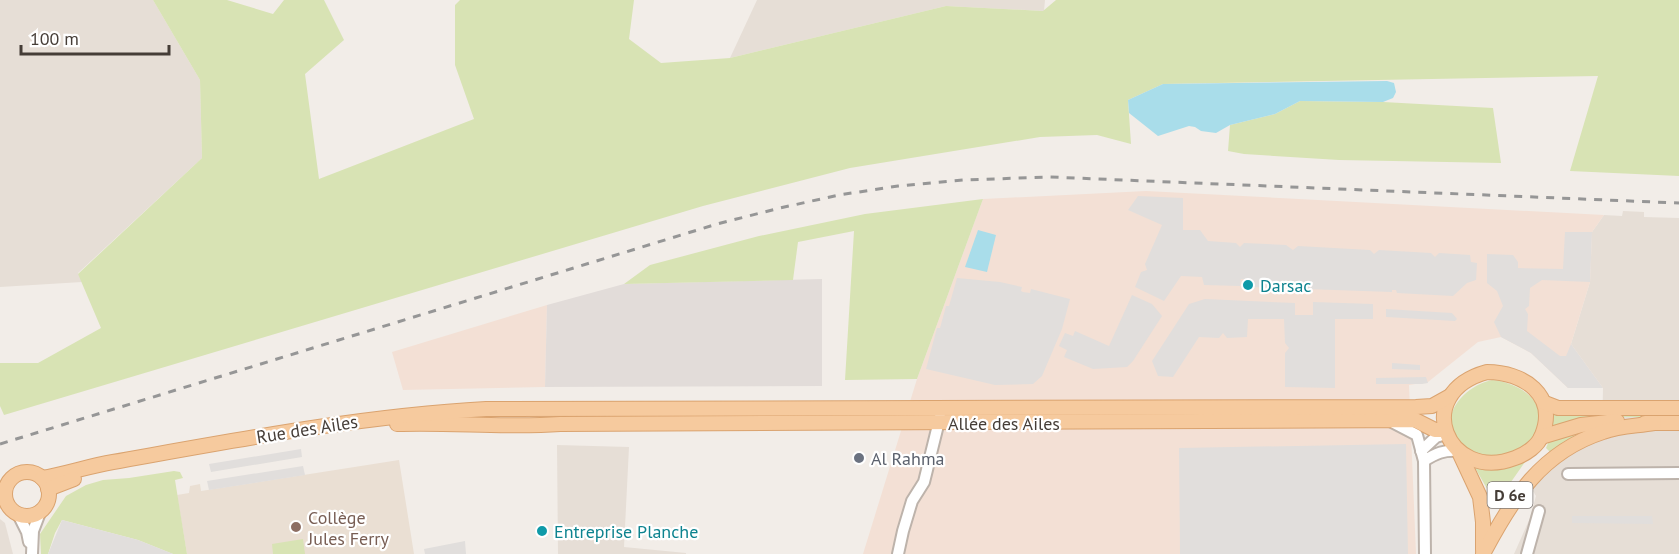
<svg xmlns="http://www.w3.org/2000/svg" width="1679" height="554" font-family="'PT Sans',sans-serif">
<rect width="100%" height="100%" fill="#f2ede8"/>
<g fill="#e6ded6">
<path d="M0,0H153L200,80L202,158L78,273L82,282L0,287Z"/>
<path d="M757,0H1045L1044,11L946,6L730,58Z"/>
<path d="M1623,211L1644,212V217L1679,218V554H1514L1530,518L1536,496L1533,491L1535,483L1552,467L1572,451L1602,436L1603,388L1571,344L1590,282L1592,232L1604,215L1622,216Z"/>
<path d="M557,445L629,447L624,547L686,553V554H558Z"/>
<path d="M0,519L5,523L13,554H0Z"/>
</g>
<g fill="#f3e0d5">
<path d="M1146,191L1604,215L1592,232L1590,282L1571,344L1603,388H1568L1531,353L1501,337L1478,342L1428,382L1409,385L1416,554H863L917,379L983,199Z"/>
<path d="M547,305L545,387L403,390L392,352Z"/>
</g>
<path fill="#e2dcd9" d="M822,279V386L545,387L547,305L624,284Z"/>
<path fill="#eadfd3" d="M399,460L414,554H187L177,495L189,493L190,486L200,484L201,491Z"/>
<g fill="#d8e3b4">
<path d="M153,0H227L273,14L284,0H324L344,40L305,74L319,179L474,119L455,65V5L460,0H634L629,39L661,63L730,58L946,6L1043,11L1056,0H1679V176L1570,171L1598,76L1163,84L1128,100L1131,144L1097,135L1040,137L850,168L703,206L4,415L0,406V363H38L101,328L78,274L202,158L200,80Z"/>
<path d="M1300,101L1383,102L1493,108L1501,163L1339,160L1244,154L1228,151L1230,125L1275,114Z"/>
<path d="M983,199L917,379L845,380L854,231L798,242L793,280L624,284L650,265L759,236L865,214Z"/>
<path d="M1492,380C1516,382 1549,400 1537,429C1526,457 1485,464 1463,446C1433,420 1463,386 1492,380Z"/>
<path d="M1553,413H1659L1658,417H1620L1552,429Z"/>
<path d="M1587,431L1554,452H1550L1546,448L1549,441L1558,436Z"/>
<path d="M1527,459L1504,492L1499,495L1489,492L1474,466C1497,469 1506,470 1527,459Z"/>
<path d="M174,471L180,472L183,478L175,480L187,554H173L138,540L62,520L55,533L48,554H41L40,534L66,496L86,485L103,480L129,478Z"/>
<path d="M303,539L305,554H273L272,544Z"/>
</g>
<g fill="#e1dedc">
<path d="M1138,196L1183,198V230H1200L1208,241L1236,243L1240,247L1244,243L1286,245L1293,250L1298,246L1370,250L1374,254L1379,250L1431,253L1435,257L1439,253L1470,255L1471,262L1477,263L1476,280L1467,283L1453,296L1397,293L1396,290H1392V292L1250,287V280L1241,279L1240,286L1204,285L1202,277L1181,276L1164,301L1135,287L1141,272L1147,270L1145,264L1162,225L1128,210Z"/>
<path d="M1565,232H1592L1590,282L1542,280L1530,288L1529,306L1525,309L1528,314L1527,331L1560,356H1566L1571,344L1603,388H1568L1531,353L1501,337L1494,322L1503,306L1497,291L1487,283V254L1513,255L1518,262V268L1563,269Z"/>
<path d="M957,278L1000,282L1022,287L1021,291L1023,292L1030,293L1031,289L1070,299L1062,329L1042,376L1033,384L995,385L926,369L937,328H940L946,306H949Z"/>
<path d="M1132,295L1152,304L1162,316L1133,361L1127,367L1093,369L1064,357L1067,350L1059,346L1065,333L1073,336L1075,331L1109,346Z"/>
<path d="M1205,299L1295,303V315H1313V302L1373,304V319H1335V388L1285,387V353L1289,348L1285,343L1284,319H1248L1247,337L1227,338L1223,333L1219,338L1199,337L1173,377L1158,376L1152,361L1189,304Z"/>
<path d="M1386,309L1452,313L1457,319L1455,321L1386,317Z"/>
<path d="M1392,363L1420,365V370L1392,369Z"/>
<path d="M1426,377L1428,383L1422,384H1376V378Z"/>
<path d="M1406,444L1408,554H1180L1179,448Z"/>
<path d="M301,449L302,457L211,472L209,464Z"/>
<path d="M303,466L305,475L209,490L207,481Z"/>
<path d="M1572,516H1652L1653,524L1572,523Z"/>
<path d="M62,520L138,540L173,554H48Z"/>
<path d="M465,541L466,554H425L424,549Z"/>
</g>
<g fill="#a9ddea">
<path d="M1387,81L1394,83L1396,92L1393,98L1383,102L1300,101L1275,114L1230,125L1216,133L1201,131L1195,127L1189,126L1158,136L1129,113L1128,100L1163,84Z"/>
<path d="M978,230L996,235L987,272L965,267Z"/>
</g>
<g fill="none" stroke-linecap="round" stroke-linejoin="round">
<defs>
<g id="minor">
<path d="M1392,422L1417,435L1424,461L1425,554"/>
<path d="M1421,451L1436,437L1446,434"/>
<path d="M1424,461C1436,453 1444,450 1458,451"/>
<path d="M1568,474L1679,473"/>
<path d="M18,514L27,532L29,542"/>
<path d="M32,554L33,531L41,510"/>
<path d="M898,554L903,531L912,501L924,482L940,417"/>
<path d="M1527,554L1539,511"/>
</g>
<g id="major">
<path d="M1487,372C1523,372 1558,395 1542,435C1538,446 1526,454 1515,458C1447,484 1410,393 1487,372Z"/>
<path d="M1545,403L1558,408H1679"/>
<path d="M1645,423H1679"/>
<path d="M397,424C452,422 506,428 560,424L1415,420L1435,430H1444"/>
<path d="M1541,437L1581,425L1617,421"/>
<path d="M1459,452L1480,497L1483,522V550"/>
<circle cx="27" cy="494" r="22"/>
<path d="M42,478C66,474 89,466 113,462C237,440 361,416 486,409L1416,407L1432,406L1450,396"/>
<path d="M48,489L74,479"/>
<path d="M1483,554C1512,499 1541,452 1603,432C1619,426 1637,426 1654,423"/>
</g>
</defs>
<use href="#minor" stroke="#bdb3ab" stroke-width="14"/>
<use href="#major" stroke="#daa36f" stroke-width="16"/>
<use href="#minor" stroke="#fff" stroke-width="10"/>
<use href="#major" stroke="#f6ca9e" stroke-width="14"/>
<path stroke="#969696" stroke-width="3" stroke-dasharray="8 8" stroke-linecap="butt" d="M0,444L717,224L780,208L839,195L898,186L963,180L1050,177L1679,203"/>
</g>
<g fill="#0f9aa8" stroke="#fff" stroke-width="2">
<circle cx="1248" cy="285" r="6"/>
<circle cx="542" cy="531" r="6"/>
</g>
<circle fill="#6b7280" stroke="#fff" stroke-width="2" cx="859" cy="458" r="6"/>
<circle fill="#8d6e63" stroke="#fff" stroke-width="2" cx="296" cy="527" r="6"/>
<g text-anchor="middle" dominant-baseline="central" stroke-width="4.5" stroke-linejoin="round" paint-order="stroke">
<rect fill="#fff" stroke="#7d7773" stroke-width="1.5" x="1487.5" y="482" width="45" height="26" rx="4.5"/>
<g font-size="16" font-weight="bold" fill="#453d37">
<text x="1510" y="495">D 6e</text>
</g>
<g font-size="18" fill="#0d838f" stroke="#fff" text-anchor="start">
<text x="1260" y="285">Darsac</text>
<text x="554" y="531">Entreprise Planche</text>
</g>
<g font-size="18" fill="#453d37" stroke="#fff">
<text x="1004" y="423">Allée des Ailes</text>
<text transform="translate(307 429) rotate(-9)">Rue des Ailes</text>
</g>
<g font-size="18" fill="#5b616d" stroke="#fff" text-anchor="start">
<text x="871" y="458">Al Rahma</text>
</g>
<g font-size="18" fill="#785e54" stroke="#fff" text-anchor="start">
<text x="308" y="517">Collège<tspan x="308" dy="21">Jules Ferry</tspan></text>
</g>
</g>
<path d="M21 45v9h148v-9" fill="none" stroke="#453d37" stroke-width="3"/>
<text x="30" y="45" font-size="18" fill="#453d37" stroke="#ffffff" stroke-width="4.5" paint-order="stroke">100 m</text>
</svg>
